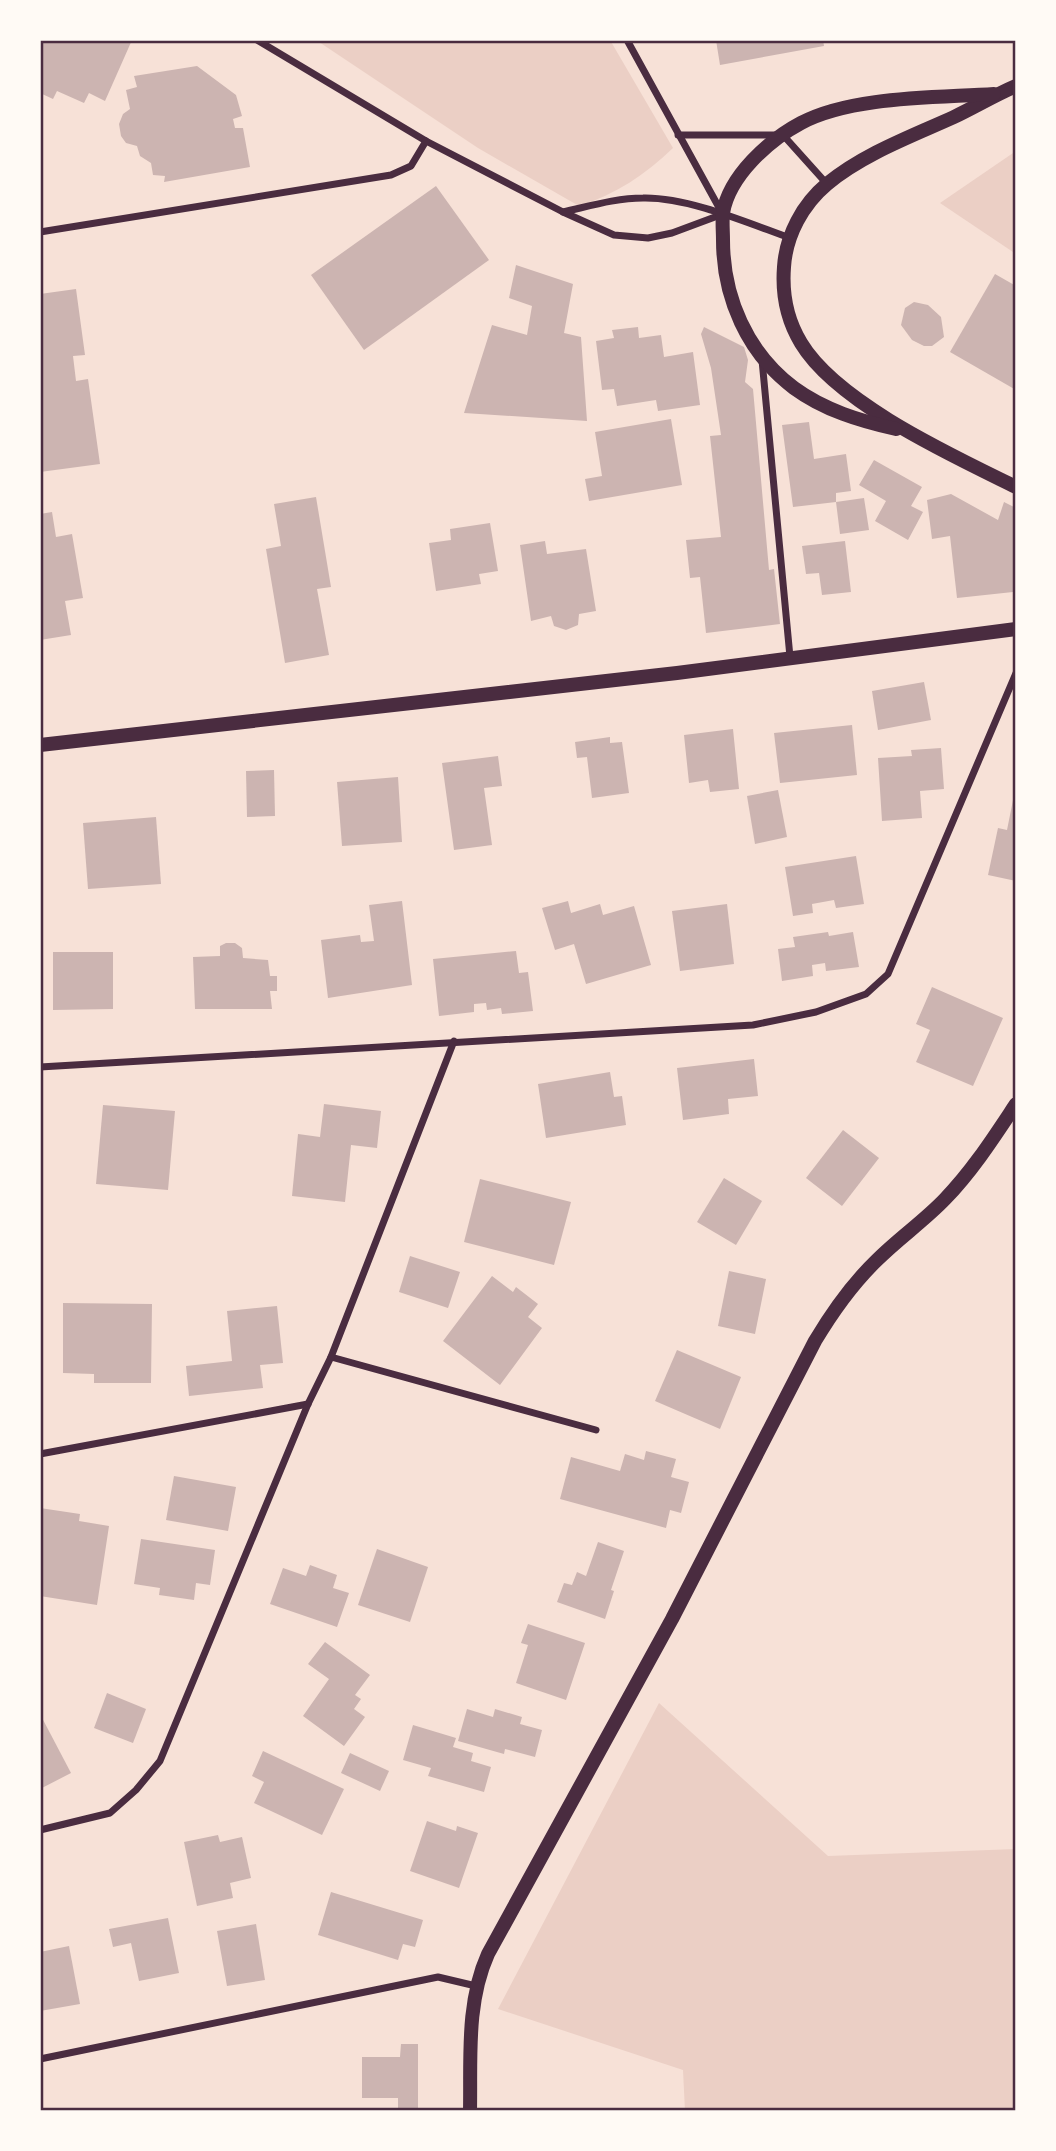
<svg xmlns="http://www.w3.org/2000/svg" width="1056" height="2151" font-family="Roboto,sans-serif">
<rect width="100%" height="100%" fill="#f7e1d7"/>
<g fill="#ebcfc5">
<path d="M316,40H610L673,148C645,175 616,194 579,206L478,148Z"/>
<path d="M1016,151V254L940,203Z"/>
<path d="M659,1703L828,1856L1016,1849V2111H685L683,2070L498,2009Z"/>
</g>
<g fill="#ccb4b1">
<path d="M40,40H132L105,101L89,93L84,103L57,91L53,99L40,93Z"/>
<path d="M716,40H823L824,46L720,65Z"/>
<path d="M197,66L236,95L242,116L233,119L235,128H243L250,167L164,182L165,176L153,175L151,163L140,156L137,146L126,143L121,136L119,124L123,114L130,109L126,90L137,87L134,76Z"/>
<path d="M436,186L489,260L364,350L311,275Z"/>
<path d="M516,265L573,284L564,333L581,337L587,421L464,413L492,325L527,335L532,306L509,298Z"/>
<path d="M995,274L1016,286V390L950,352Z"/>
<path d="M76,289L85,355L73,356L76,381L88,379L100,464L40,472V294Z"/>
<path d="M914,302L928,305L941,317L944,337L932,346H924L912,340L901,325L905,308Z"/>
<path d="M638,327L639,338L661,335L664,357L693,352L700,405L658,411L656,400L617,406L614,389L602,390L596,341L614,338L612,330Z"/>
<path d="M704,327L744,347L748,360L745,382L753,389L769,570L774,569L780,624L706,633L700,577L690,578L686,540L721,537L710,436L721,435L711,368L701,334Z"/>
<path d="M671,419L682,485L589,501L585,479L602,476L595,432Z"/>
<path d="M809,422L814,459L846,454L851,491L836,493V502L793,507L782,425Z"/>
<path d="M874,460L922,487L911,506L923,512L908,540L875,521L886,501L859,485Z"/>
<path d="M951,494L998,520L1004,502L1016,508V602L1013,592L957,598L950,536L932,539L927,500Z"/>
<path d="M316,497L331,587L317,589L329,655L285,663L266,549L281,546L274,504Z"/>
<path d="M864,498L869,530L840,534L836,502Z"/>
<path d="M52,512L56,537L72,534L83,598L65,601L71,635L40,640V514Z"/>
<path d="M490,523L498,571L479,574L481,584L436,591L429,543L451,540L450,529Z"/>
<path d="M545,541L547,554L586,549L596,611L579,614L578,625L566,630L554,626L551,616L531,621L520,545Z"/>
<path d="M845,541L851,592L822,595L819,573L806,574L802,546Z"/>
<path d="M924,682L931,720L878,730L872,691Z"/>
<path d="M852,725L857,775L780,783L774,733Z"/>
<path d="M733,729L739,789L710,792L708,780L689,783L684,735Z"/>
<path d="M610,737V743L622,742L629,793L592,798L587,757L577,758L575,742Z"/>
<path d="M941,748L944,789L920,791L922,818L882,821L878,758L912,756L911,750Z"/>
<path d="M498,756L502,786L484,788L492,845L454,850L442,763Z"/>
<path d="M274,770L275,816L247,817L246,771Z"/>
<path d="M398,777L402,842L342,846L337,782Z"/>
<path d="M778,790L787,837L755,844L747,796Z"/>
<path d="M1013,800L1016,801V881L988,875L998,828L1007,830Z"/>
<path d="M156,817L161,884L88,889L83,823Z"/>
<path d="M856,856L864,904L836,908L834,900L812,904L813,913L793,916L785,867Z"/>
<path d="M402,901L412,985L328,998L321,940L360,935L361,942L374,941L369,905Z"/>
<path d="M568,901L571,913L600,904L603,915L634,906L651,965L586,984L574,944L555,950L542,908Z"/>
<path d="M727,904L734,964L680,971L672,911Z"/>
<path d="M828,932L829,936L853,932L859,967L826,971L825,963L812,965L813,976L782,981L778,949L795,947L793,937Z"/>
<path d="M226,943H235L242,948L243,958L268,960L270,976H277V991H270L272,1009H195L193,957L220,956V946Z"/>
<path d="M516,951L519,973L528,972L533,1011L502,1014L501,1008L487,1010L486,1003L474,1004V1012L439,1016L433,959Z"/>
<path d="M53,952H113V1009L53,1010Z"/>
<path d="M932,987L1003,1018L973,1086L916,1062L930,1030L916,1024Z"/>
<path d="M754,1059L758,1096L728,1099L729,1114L683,1120L677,1068Z"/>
<path d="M610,1072L614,1097L622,1096L626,1125L546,1138L538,1084Z"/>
<path d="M324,1104L381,1111L377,1148L351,1145L345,1202L292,1196L298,1134L320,1137Z"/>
<path d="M103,1105L175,1111L168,1190L96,1184Z"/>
<path d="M843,1130L879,1158L842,1206L806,1178Z"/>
<path d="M724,1178L762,1201L736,1245L697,1222Z"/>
<path d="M480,1179L571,1202L554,1265L464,1242Z"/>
<path d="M410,1256L460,1272L448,1308L399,1292Z"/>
<path d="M729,1271L766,1279L755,1334L718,1326Z"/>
<path d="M492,1276L513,1292L516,1287L538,1304L528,1317L542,1328L500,1385L443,1341Z"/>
<path d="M63,1303L152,1304L151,1383H94V1374L63,1373Z"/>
<path d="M277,1306L283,1363L260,1365L263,1388L189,1396L186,1366L232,1361L227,1311Z"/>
<path d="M677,1350L741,1377L720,1429L655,1401Z"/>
<path d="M646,1451L676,1459L671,1477L689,1482L681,1513L670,1510L666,1528L560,1499L571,1457L620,1471L625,1454L644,1460Z"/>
<path d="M174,1476L236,1487L228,1531L166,1520Z"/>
<path d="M40,1508L80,1514L79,1521L109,1526L97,1605L40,1596L43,1552L40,1551Z"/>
<path d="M141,1539L215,1550L210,1585L196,1583L194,1600L159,1595L160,1588L134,1584Z"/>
<path d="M598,1542L624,1551L611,1590L614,1591L605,1619L557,1602L564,1583L572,1585L577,1572L586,1576Z"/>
<path d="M377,1549L428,1567L410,1622L358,1605Z"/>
<path d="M310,1565L337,1575L333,1588L349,1593L337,1627L270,1604L283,1568L306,1576Z"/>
<path d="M528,1624L585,1643L566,1700L516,1683L528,1645L521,1643Z"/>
<path d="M325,1642L370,1675L355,1695L361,1699L354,1709L365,1717L344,1746L303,1716L329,1679L308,1664Z"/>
<path d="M107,1693L146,1709L133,1743L94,1728Z"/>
<path d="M467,1709L493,1717L495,1709L522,1717L520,1724L542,1730L535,1757L505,1749L504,1754L458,1741Z"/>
<path d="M40,1714L71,1773L40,1789Z"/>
<path d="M413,1725L456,1738L453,1747L473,1753L471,1761L491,1767L484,1792L428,1776L431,1768L403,1760Z"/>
<path d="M263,1751L344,1789L322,1835L254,1803L264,1782L252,1776Z"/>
<path d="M350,1753L389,1771L380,1791L341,1773Z"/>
<path d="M427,1821L456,1831L457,1826L478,1833L459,1888L410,1871Z"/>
<path d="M218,1835L220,1842L242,1837L251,1878L230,1883L233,1898L197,1906L184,1842Z"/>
<path d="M331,1892L423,1920L415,1947L403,1944L398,1960L318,1935Z"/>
<path d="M168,1918L179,1973L139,1981L131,1943L113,1947L109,1929Z"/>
<path d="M256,1924L265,1980L227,1986L217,1931Z"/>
<path d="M69,1946L80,2004L40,2011V1952Z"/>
<path d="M401,2044H418V2109H398V2098H362V2057H400Z"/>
</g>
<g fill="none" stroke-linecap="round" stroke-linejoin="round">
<g stroke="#4a2c40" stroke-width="7">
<path d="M257,40L426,141L563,212L614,235L648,238L672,233L723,214"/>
<path d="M627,40L722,213"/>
<path d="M678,135H783L827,184"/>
<path d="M563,212C590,206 616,198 643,198C688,197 748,223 790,238"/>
<path d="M40,232L391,175L411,166L426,141"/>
<path d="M762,360L790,657"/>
<path d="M40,1067L753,1025L816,1012L866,994L888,974L1016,673"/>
<path d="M331,1357L596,1430"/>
<path d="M40,1454L308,1404"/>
<path d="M40,1830L110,1813L136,1790L160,1761L308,1404L331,1357L454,1041"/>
<path d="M40,2059L438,1977L476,1986"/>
</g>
<g stroke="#4a2c40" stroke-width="14">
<path d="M1016,86C995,95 975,107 954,117C912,136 863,154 827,184C803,204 786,235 784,267C782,293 787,320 801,343C837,403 953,456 1016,487"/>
<path d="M896,429C860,421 824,410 794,388C747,353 723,297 723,240C723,231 722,222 723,213C729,176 769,140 801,123C852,96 935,98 994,94"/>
<path d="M40,745L677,673L1016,629"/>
<path d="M470,2111C471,2058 466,2003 488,1954L672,1619L815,1341C833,1311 852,1284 877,1260C899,1238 924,1221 945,1199C973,1170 994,1137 1016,1104"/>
</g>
</g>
<rect width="1056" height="2151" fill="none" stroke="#fffaf5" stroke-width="84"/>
<rect x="42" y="42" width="972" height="2067" fill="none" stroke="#4a2c40" stroke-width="2.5"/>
</svg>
